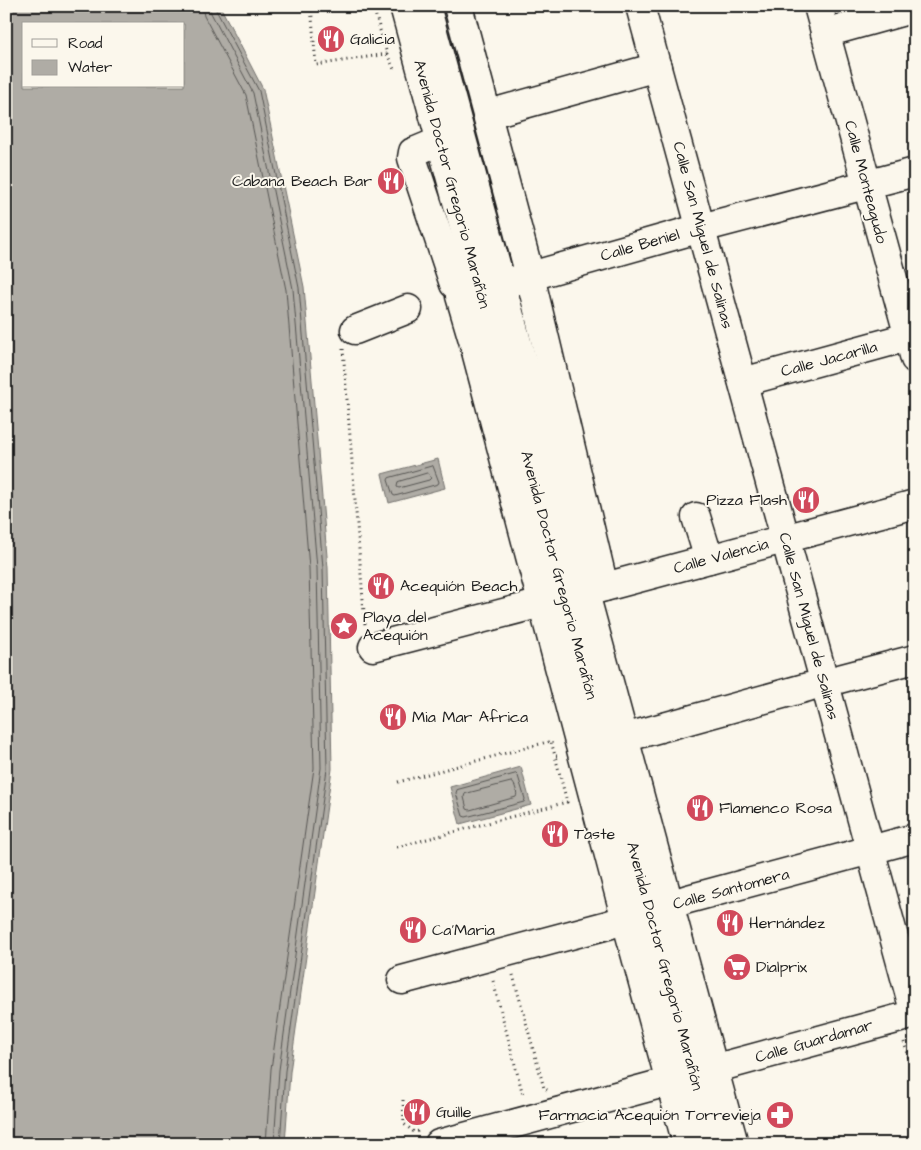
<svg xmlns="http://www.w3.org/2000/svg" width="921" height="1150" font-family="'Architects Daughter',sans-serif">
<rect width="100%" height="100%" fill="#fbf7ec"/>
<filter id="ink" filterUnits="userSpaceOnUse"><feTurbulence type="fractalNoise" baseFrequency=".02" numOctaves="2"/><feDisplacementMap in="SourceGraphic" scale="10" xChannelSelector="R" yChannelSelector="G"/><feConvolveMatrix kernelMatrix="1 2 1 2 8 2 1 2 1" color-interpolation-filters="sRGB"/></filter>
<g filter="url(#ink)">
<g fill="#afaca5" stroke="#74726e" fill-rule="evenodd">
<path d="M6,6H220L263,89L304,287L328,568L332,769L290,1072L285,1144H6ZM24,24H184V86H24Z"/>
<path d="M438,459L445,488L389,503L382,474Z"/>
<path d="M521,767L531,805L460,824L450,787Z"/>
</g>
<g fill="none" stroke-linecap="round" stroke-linejoin="round">
<g stroke="#575653" stroke-width="1">
<path d="M202,6L204,16L246,95L286,290L309,568L314,768L271,1069L266,1144"/>
<path d="M209,6L211,13L253,93L293,289L317,568L321,768L279,1070L274,1144"/>
<path d="M216,6V10L259,91L299,288L323,568L327,769L285,1071L280,1144"/>
<path d="M433,466L439,482L438,484L395,496L393,495L388,480L389,478Z"/>
<path d="M428,473L431,478L429,480L399,488L397,487L398,482Z"/>
<path d="M516,774L518,776L525,799L524,802L466,817L463,816L456,793L457,790Z"/>
<path d="M512,782C515,784 518,794 516,797L470,810L467,809L464,797L465,794Z"/>
</g>
<defs>
<g id="minor">
<path d="M404,6L713,1144"/>
<path d="M426,6L734,1144"/>
<path d="M458,6L530,276L604,587"/>
<path d="M640,6L915,1014"/>
<path d="M818,6L915,359"/>
<path d="M825,33L915,8"/>
<path d="M503,110L657,67"/>
<path d="M440,141L416,151L413,152L412,158L454,284"/>
<path d="M355,330L408,309"/>
<path d="M743,382L915,335"/>
<path d="M696,517L709,559"/>
<path d="M586,592L915,504"/>
<path d="M373,647L561,598"/>
<path d="M839,679L915,659"/>
<path d="M624,738L808,687"/>
<path d="M402,980L608,925L688,899L915,838"/>
<path d="M713,1069L915,1014"/>
<path d="M439,1144L686,1077"/>
<path d="M687,1144L626,920L473,340L460,296L701,228L915,172"/>
</g>
</defs>
<use href="#minor" stroke="#1c1c1c" stroke-width="31"/>
<g stroke="#1c1c1c" stroke-width="3" stroke-dasharray="1 4" stroke-linecap="butt">
<path d="M311,6L316,65L387,54"/>
<path d="M373,6L387,54L394,69"/>
<path d="M343,349L365,625"/>
<path d="M398,782L551,741L555,756H557"/>
<path d="M397,847L567,802L555,756"/>
<path d="M513,975L544,1088L547,1090"/>
<path d="M493,981L523,1095"/>
<path d="M904,1042L915,1079"/>
<path d="M403,1100L404,1124L414,1132L419,1131"/>
</g>
<use href="#minor" stroke="#fbf7ec" stroke-width="28"/>
</g>
</g>
<defs>
<symbol id="restaurant-disc" viewBox="-11 -11 22 22"><circle r="9.5" fill="#d1495b" stroke="#fbf7ec"/><path d="M-5-6h1v4h1v-4h1v4h1v-4h1v5L-1.5 .5V6h-2V.5L-5-1ZM5-6V6H3V1.5H1.5Q1.5-4 5-6Z" fill="#fff"/></symbol>
<symbol id="sight-disc" viewBox="-11 -11 22 22"><circle r="9.5" fill="#d1495b" stroke="#fbf7ec"/><path d="M0-6L1.8-2.2L6-1.7L2.9 1.2L3.7 5.4L0 3.3L-3.7 5.4L-2.9 1.2L-6-1.7L-1.8-2.2Z" fill="#fff"/></symbol>
<symbol id="supermarket-disc" viewBox="-11 -11 22 22"><circle r="9.5" fill="#d1495b" stroke="#fbf7ec"/><path d="M-6-5.5h2.5l.6 2H6L4.5 2H-2.5L-4.4-4H-6ZM-1.5 3.2a1.3 1.3 0 1 0 .1 0ZM3 3.2a1.3 1.3 0 1 0 .1 0Z" fill="#fff"/></symbol>
<symbol id="pharmacy-disc" viewBox="-11 -11 22 22"><circle r="9.5" fill="#d1495b" stroke="#fbf7ec"/><path d="M-2-6h4v4h4v4h-4v4h-4v-4h-4v-4h4Z" fill="#fff"/></symbol>
</defs>
<g fill-rule="evenodd">
<use href="#restaurant-disc" x="315" y="23" width="32" height="32"/>
<use href="#restaurant-disc" x="375" y="165" width="32" height="32"/>
<use href="#restaurant-disc" x="790" y="484" width="32" height="32"/>
<use href="#restaurant-disc" x="365" y="570" width="32" height="32"/>
<use href="#sight-disc" x="328" y="610" width="32" height="32"/>
<use href="#restaurant-disc" x="377" y="701" width="32" height="32"/>
<use href="#restaurant-disc" x="684" y="792" width="32" height="32"/>
<use href="#restaurant-disc" x="539" y="818" width="32" height="32"/>
<use href="#restaurant-disc" x="714" y="907" width="32" height="32"/>
<use href="#restaurant-disc" x="397" y="914" width="32" height="32"/>
<use href="#supermarket-disc" x="721" y="951" width="32" height="32"/>
<use href="#restaurant-disc" x="401" y="1096" width="32" height="32"/>
<use href="#pharmacy-disc" x="764" y="1099" width="32" height="32"/>
</g>
<g text-anchor="middle" dominant-baseline="central" stroke-width="4" stroke-linejoin="round" paint-order="stroke">
<g font-size="16" fill="#1c1c1c" stroke="#fbf7ec" text-anchor="start">
<text x="350" y="39">Galicia</text>
<text x="372" y="181" text-anchor="end">Cabana Beach Bar</text>
<text x="787" y="500" text-anchor="end">Pizza Flash</text>
<text x="400" y="586">Acequión Beach</text>
<text x="363" y="617">Playa del<tspan x="363" dy="18">Acequión</tspan></text>
<text x="412" y="717">Mia Mar Africa</text>
<text x="719" y="808">Flamenco Rosa</text>
<text x="574" y="834">Taste</text>
<text x="749" y="923">Hernández</text>
<text x="432" y="930">Ca'Maria</text>
<text x="756" y="967">Dialprix</text>
<text x="436" y="1112">Guille</text>
<text x="761" y="1115" text-anchor="end">Farmacia Acequión Torrevieja</text>
</g>
<g font-size="16" fill="#1c1c1c" stroke="#fbf7ec">
<text transform="translate(866 182) rotate(75)">Calle Monteagudo</text>
<text transform="translate(452 184) rotate(75)">Avenida Doctor Gregorio Marañón</text>
<text transform="translate(703 235) rotate(75)">Calle San Miguel de Salinas</text>
<text transform="translate(640 245) rotate(-16)">Calle Beniel</text>
<text transform="translate(829 359) rotate(-15)">Calle Jacarilla</text>
<text transform="translate(721 556) rotate(-15)">Calle Valencia</text>
<text transform="translate(559 575) rotate(75)">Avenida Doctor Gregorio Marañón</text>
<text transform="translate(809 626) rotate(75)">Calle San Miguel de Salinas</text>
<text transform="translate(731 889) rotate(-15)">Calle Santomera</text>
<text transform="translate(665 966) rotate(75)">Avenida Doctor Gregorio Marañón</text>
<text transform="translate(814 1041) rotate(-16)">Calle Guardamar</text>
</g>
</g>
<rect width="921" height="1150" fill="none" stroke="#fbf7ec" stroke-width="25"/>
<rect x="12" y="12" width="896" height="1125" fill="none" stroke="#1c1c1c" stroke-width="2" filter="url(#ink)"/>
<rect x="22" y="22" width="162" height="65" fill="#fbf7ec" stroke="#a29f99"/>
<rect x="32" y="39" width="25" height="8" fill="#fbf7ec" stroke="#a29f99"/>
<text x="68" y="48" font-size="15" fill="#1c1c1c">Road</text>
<rect x="32" y="60" width="25" height="15" fill="#afaca5" stroke="#a29f99"/>
<text x="68" y="72" font-size="15" fill="#1c1c1c">Water</text>
</svg>
